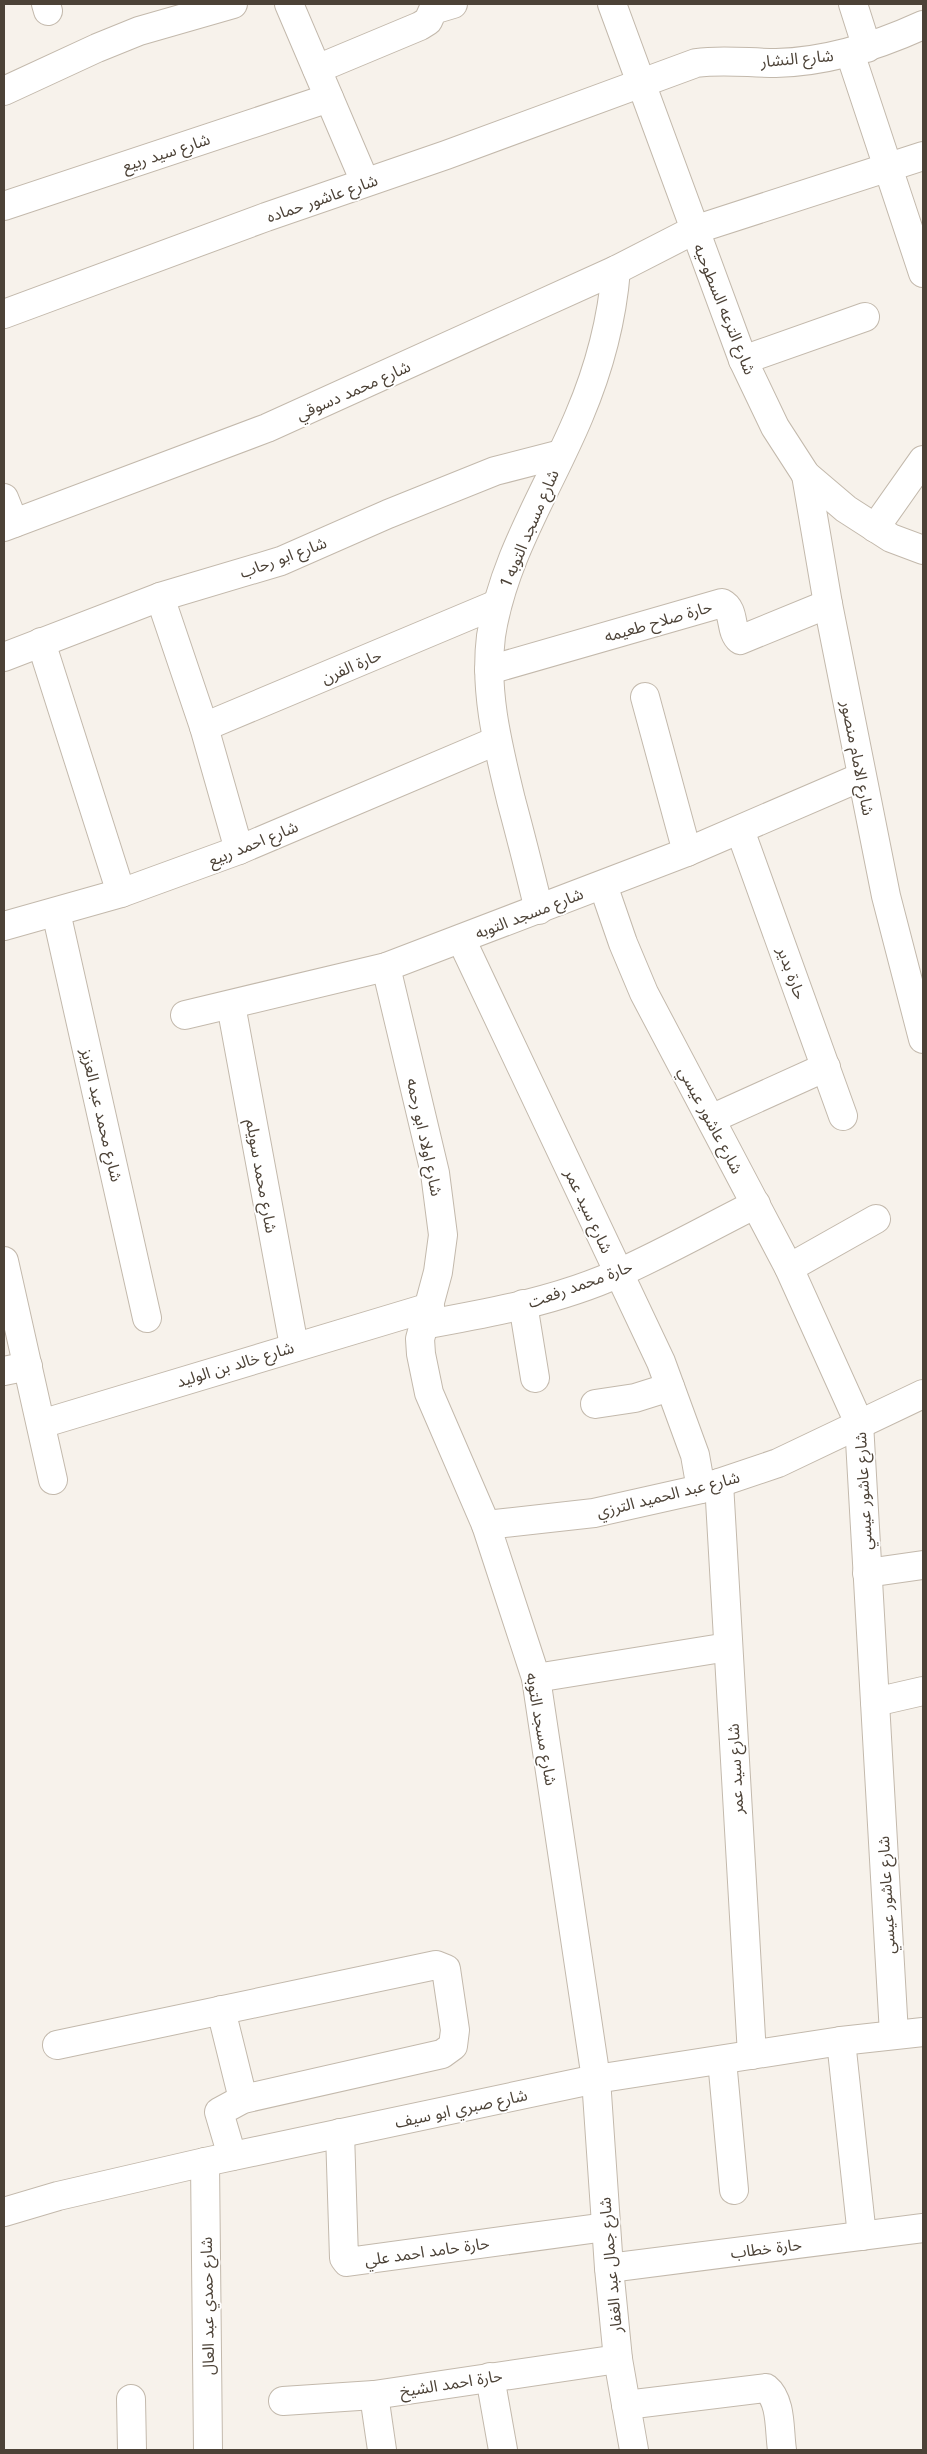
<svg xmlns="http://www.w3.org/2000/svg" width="927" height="2454" font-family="Inter,'Noto Sans Arabic',sans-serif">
<rect width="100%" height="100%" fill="#f7f2eb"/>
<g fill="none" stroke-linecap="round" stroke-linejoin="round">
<defs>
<g id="minor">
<path d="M46,4L48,11"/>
<path d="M289,4L365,182"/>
<path d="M612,4L743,360L775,427L806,475L846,509L891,538L923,550"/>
<path d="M853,4L867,48"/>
<path d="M850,53L923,273"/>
<path d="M317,69L420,26L428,21L433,10L453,4"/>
<path d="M4,91L97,48L139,31L233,4"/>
<path d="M4,206L329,98"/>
<path d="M4,314L266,217L446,155L696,63C724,59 748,63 776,63C827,62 877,46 923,25"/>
<path d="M743,360L865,317"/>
<path d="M806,475L828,604L886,896L923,1039"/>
<path d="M4,498L14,523"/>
<path d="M4,527L267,428L616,270L694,230L923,156"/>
<path d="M875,528L923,460"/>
<path d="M160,597L204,727L239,850"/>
<path d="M41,642L121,893"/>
<path d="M4,657L160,597L281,561L388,514L495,471L561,454"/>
<path d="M489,670L722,603C736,610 729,631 740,640L828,604"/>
<path d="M645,697L687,852"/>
<path d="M204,727L497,604"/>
<path d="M740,830L843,1116"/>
<path d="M603,885L623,943L644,993L789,1268L859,1423L894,2034"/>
<path d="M539,910C530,873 521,837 511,800C498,746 484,692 491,636C503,557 549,488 579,416C599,369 612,320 616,270"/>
<path d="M56,912L147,1318"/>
<path d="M4,926L121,893L239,850L496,741"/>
<path d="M461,939L661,1362L695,1455L701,1489"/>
<path d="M386,967L435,1173L443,1235L438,1272L420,1339L421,1354L429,1393L486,1525L536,1678L596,2079L609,2268L618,2359L634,2450"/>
<path d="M231,1005L294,1346"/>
<path d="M185,1015L386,967L687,852L861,777"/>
<path d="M711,1119L826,1067"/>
<path d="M4,1261L53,1480"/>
<path d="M789,1268L876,1219"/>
<path d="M523,1304L535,1378"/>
<path d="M423,1325C489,1313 557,1301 619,1273C666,1252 710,1227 756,1204"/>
<path d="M4,1371L28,1366"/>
<path d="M595,1404L635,1398L670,1387"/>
<path d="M41,1424L430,1307"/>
<path d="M719,1483L752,2055"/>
<path d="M486,1525L594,1513L701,1489L778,1463L923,1394"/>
<path d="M867,1573L923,1565"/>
<path d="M536,1678L728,1647"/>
<path d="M875,1702L923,1691"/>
<path d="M221,2010L243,2099"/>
<path d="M841,2041L862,2236"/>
<path d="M57,2045L436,1965L446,1969L455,2030L453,2046L442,2054L243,2099L219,2112L232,2156"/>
<path d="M722,2060L734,2190"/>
<path d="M340,2133L344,2258L347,2262L606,2227"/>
<path d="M205,2162L208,2450"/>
<path d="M4,2212L58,2196L205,2162L596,2079L841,2041L923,2032"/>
<path d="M609,2268L923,2228"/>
<path d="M490,2377L503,2450"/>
<path d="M374,2395L382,2450"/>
<path d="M131,2399L132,2450"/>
<path d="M283,2401L374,2395L618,2359"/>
<path d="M626,2405L766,2388C782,2401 779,2431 782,2450"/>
</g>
</defs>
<use href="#minor" stroke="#c3b9ac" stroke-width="30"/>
<use href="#minor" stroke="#fff" stroke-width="28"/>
</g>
<g text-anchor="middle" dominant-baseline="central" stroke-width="4" stroke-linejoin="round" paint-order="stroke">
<g font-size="16" fill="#4c4237" stroke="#fff">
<text transform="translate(797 58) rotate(-5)">شارع النشار</text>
<text transform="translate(166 152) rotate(-18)">شارع سيد ربيع</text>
<text transform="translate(322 198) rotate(-19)">شارع عاشور حماده</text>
<text transform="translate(725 309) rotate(68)">شارع الترعه السطوحيه</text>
<text transform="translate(353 390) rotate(-24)">شارع محمد دسوقي</text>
<text transform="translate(529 528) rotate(-67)">شارع مسجد التوبه 1</text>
<text transform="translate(283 557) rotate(-20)">شارع ابو رحاب</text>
<text transform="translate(658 621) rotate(-16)">حارة صلاح طعيمه</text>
<text transform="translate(351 666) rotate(-23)">حارة الفرن</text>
<text transform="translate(858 758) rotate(79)">شارع الامام منصور</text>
<text transform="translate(253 843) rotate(-22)">شارع احمد ربيع</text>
<text transform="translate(529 913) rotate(-21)">شارع مسجد التوبه</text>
<text transform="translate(792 973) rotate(70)">حارة بدير</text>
<text transform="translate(102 1115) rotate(77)">شارع محمد عبد العزيز</text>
<text transform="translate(711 1120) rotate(62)">شارع عاشور عيسي</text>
<text transform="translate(425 1137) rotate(78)">شارع اولاد ابو رحمه</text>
<text transform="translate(262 1176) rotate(80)">شارع محمد سويلم</text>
<text transform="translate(589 1211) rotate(65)">شارع سيد عمر</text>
<text transform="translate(580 1284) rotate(-20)">حارة محمد رفعت</text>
<text transform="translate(235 1364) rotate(-17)">شارع خالد بن الوليد</text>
<text transform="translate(863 1491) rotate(-93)">شارع عاشور عيسي</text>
<text transform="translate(668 1494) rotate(-14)">شارع عبد الحميد الترزي</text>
<text transform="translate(542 1729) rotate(80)">شارع مسجد التوبه</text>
<text transform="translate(735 1769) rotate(-93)">شارع سيد عمر</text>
<text transform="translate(886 1895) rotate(-93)">شارع عاشور عيسي</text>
<text transform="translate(461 2108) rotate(-12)">شارع صبري ابو سيف</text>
<text transform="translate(766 2248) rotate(-7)">حارة خطاب</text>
<text transform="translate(427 2251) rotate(-8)">حارة حامد احمد علي</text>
<text transform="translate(610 2265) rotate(-95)">شارع جمال عبد الغفار</text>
<text transform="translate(207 2306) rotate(-91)">شارع حمدي عبد العال</text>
<text transform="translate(451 2383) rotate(-9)">حارة احمد الشيخ</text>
</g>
</g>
<rect width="927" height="2454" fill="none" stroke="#4c4237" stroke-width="10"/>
</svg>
